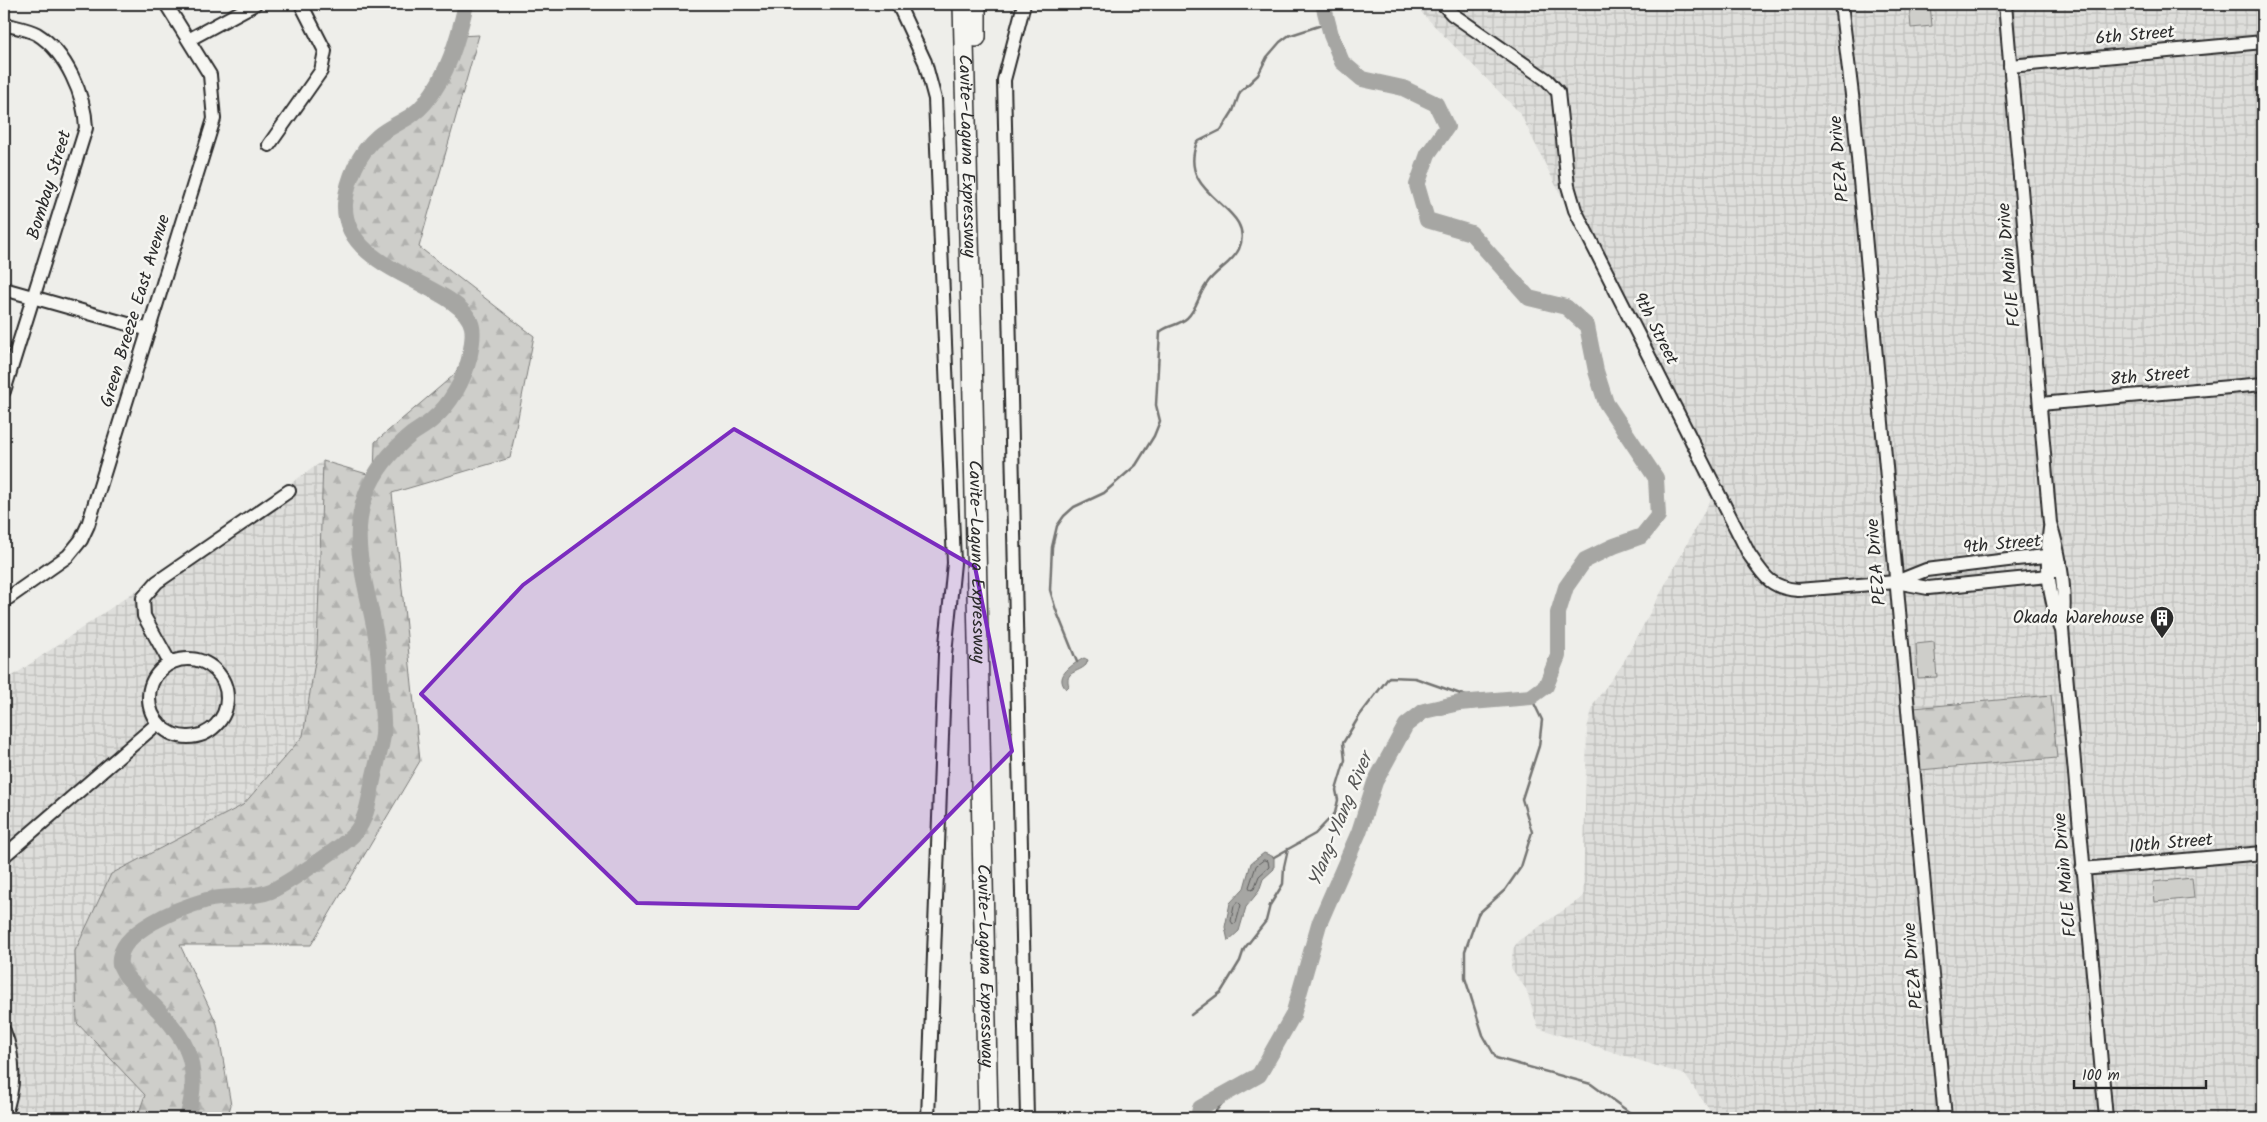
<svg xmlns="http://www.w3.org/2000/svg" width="2267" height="1122" font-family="Kalam,sans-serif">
<defs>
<pattern id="industrial-grid" width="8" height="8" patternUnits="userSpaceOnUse" patternTransform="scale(1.25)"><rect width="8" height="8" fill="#dededb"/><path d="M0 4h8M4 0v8" fill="none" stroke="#bfbfbc"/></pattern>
<pattern id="forest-firs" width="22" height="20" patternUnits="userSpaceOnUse" patternTransform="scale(1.25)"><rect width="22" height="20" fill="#cececa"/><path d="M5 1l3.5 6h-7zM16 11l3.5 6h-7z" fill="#b1b1ae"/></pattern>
</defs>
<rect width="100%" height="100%" fill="#eeeeea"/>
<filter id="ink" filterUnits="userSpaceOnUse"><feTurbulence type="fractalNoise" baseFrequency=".02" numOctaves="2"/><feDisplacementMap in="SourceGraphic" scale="10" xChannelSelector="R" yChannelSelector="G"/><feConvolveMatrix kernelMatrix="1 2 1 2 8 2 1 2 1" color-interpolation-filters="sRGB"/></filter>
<g filter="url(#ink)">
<g fill="url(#industrial-grid)">
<path d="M1413,4H2263V1118H1715L1685,1075L1538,1028L1526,989L1511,968L1513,949L1518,941L1583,897L1587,728L1594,703L1622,665L1711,499L1520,113Z"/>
<path d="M323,461L317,649L303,736L243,805L111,874L148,1085L137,1118H4V682Z"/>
</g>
<g fill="#cececa" stroke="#7c7c7a">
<path d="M1909,4H1930L1932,26L1911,28Z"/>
<path d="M1934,642L1937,677L1918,678L1916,644Z"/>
<path d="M2192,878L2194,898L2155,902L2153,882Z"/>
</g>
<g fill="url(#forest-firs)" stroke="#7c7c7a">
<path d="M479,35L419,247L534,336L510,458L392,493L420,761L311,945H180L217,1024L231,1105L227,1118H137L145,1095L77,1023L75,951L111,874L243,805L303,736L317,649L323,461L374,476L375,442L454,375L471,346L472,327L462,309L420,284L384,269L367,252L348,227L345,205L349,184L360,158L379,135L399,125L422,107L439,85L458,36Z"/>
<path d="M2051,695L2057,758L1920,770L1914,708Z"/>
</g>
<g fill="#a6a6a3" stroke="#757573">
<path d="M1084,658L1088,660L1086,665C1078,673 1064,671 1069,686L1066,689C1053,675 1074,664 1084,658Z"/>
<path d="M1264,853L1274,857V869L1263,879L1259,891L1246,907L1239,931L1228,941L1225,927L1230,903L1244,888L1251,863Z"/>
</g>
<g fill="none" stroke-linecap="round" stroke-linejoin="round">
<g stroke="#5c5c5b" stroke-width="1">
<path d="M1264,860L1268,861L1269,867L1259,876L1254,889L1251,890L1249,887L1256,866Z"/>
<path d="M1238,902L1241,905L1236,923L1233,924L1231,921L1234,906Z"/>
</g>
<g stroke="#757573" stroke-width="2.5">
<path d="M1077,662L1056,610L1050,590L1052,547L1057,526L1064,516L1074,507L1104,493L1136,465L1154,436L1160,421L1156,405L1160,332C1168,325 1178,326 1187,318C1197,309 1198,296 1206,285C1214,271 1232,264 1239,249C1258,205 1175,199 1197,142L1221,130L1233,111L1240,92L1258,75L1267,57L1280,42L1288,36L1328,23"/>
<path d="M1531,697L1542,720L1539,746L1522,799L1532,832L1521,867L1505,890L1478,914L1465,951V978L1483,1035L1496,1058L1591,1084L1637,1118"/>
<path d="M1274,857L1315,834L1335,813L1338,800L1336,790L1345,760L1343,743L1360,715L1389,677L1415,678L1469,697L1498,700"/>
<path d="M1191,1015L1221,992L1240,961L1244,949L1266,921L1270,905L1283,884L1284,867L1288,849"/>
<path d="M1210,1118L1234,1089"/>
</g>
<g stroke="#a6a6a3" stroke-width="16">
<path d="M187,1118C208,1046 170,1025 126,976C125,975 121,967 120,965C115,931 183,907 207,900C228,895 251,899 271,891C286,884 345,845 355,833C366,820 369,801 372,785C375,768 381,751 383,735C384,721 382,709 381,696C380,681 380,666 378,651C373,599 346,547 366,494C375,470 392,450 412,434C419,429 427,425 433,419C450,405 464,380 469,359C471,350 474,337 472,327C463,283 342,274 345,204C347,180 359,152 378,136C392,124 411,120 425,103C448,75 458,39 466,4"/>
<path d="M1198,1118L1200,1108L1259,1075L1293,1015L1319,924L1359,832L1375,782L1406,725L1424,711L1459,703L1531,697L1546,686L1558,656V613L1566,587L1585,560L1614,546L1642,536L1658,516L1656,478L1606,403L1596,371L1587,326L1566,307L1529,298L1471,233L1427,220L1417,185L1428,154L1447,127L1436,104L1403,88L1362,79L1342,62L1331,35L1323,4"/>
</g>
<defs>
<g id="minor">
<path d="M898,4L925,62L935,99L954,563L945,654L928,1118"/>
<path d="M1024,4L1004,80L1027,1118"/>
<path d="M1443,4L1452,14L1547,80L1558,92L1568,186L1575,210L1749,554C1764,576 1770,588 1798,590L1896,582L1928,588L2048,576L2060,563"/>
<path d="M1841,4L1853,103L1945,1118"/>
<path d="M2005,4L2050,523C2061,558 2067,593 2062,629L2106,1118"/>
<path d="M4,24C14,27 28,29 37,34C66,52 85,96 86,128L4,391"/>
<path d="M190,39L255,4"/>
<path d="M2010,66L2263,42"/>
<path d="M269,145L321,71L325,51L301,4"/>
<path d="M4,289L149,330"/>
<path d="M2040,404L2263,384"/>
<path d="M2050,528C2045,562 2048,595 2061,628"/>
<path d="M1896,582L1926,570L2016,559L2046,556L2060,563"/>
<path d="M4,601L68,556L81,540L88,525L214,119L210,75L166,4"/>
<circle cx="188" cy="698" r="39"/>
<path d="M170,663L144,616L143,598L157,582L289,491"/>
<path d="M4,856L158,723"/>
<path d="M2082,869L2263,853"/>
<path d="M4,1031C15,1059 15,1088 4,1116"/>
</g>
<g id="highway">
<path id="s1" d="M963,4L972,353L988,1118"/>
<path d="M976,4V37"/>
</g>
</defs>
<use href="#minor" stroke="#2b2b2b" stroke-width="16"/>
<use href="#highway" stroke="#2b2b2b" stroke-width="22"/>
<use href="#minor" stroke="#f6f6f2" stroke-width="12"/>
<use href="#highway" stroke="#f6f6f2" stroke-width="19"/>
</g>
</g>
<path fill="#7b2cbf" fill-opacity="0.2" stroke="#7b2cbf" stroke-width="4" stroke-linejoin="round" d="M734,429L975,567L1012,751L858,908L637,903L421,694L523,585Z"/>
<defs>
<symbol id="building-pin" viewBox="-11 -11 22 30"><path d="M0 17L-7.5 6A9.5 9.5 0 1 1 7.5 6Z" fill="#2b2b2b" stroke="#f6f6f2"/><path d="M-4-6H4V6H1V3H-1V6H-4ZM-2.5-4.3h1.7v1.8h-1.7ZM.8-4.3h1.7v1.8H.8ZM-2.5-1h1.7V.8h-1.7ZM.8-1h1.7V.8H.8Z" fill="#fff"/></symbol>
</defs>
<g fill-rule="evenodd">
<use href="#building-pin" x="2148" y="604" width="28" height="38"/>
</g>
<g text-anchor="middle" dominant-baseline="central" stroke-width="5" stroke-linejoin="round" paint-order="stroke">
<g font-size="18" fill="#2b2b2b" stroke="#f6f6f2">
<text transform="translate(2135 36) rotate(-5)">6th Street</text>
<text stroke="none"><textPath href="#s1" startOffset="152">Cavite–Laguna Expressway</textPath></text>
<text transform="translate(1840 159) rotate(-95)">PEZA Drive</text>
<text transform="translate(50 185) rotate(-73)">Bombay Street</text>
<text transform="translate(2010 265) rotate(-95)">FCIE Main Drive</text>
<text transform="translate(136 311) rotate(-73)">Green Breeze East Avenue</text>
<text transform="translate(1655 329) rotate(63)">9th Street</text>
<text transform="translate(2150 377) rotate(-5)">8th Street</text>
<text transform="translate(2002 545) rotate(-5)">9th Street</text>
<text stroke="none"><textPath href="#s1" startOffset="558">Cavite–Laguna Expressway</textPath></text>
<text transform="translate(1877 562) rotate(-95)">PEZA Drive</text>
<text transform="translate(2171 844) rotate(-5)">10th Street</text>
<text transform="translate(2066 875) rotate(-95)">FCIE Main Drive</text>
<text stroke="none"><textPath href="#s1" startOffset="962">Cavite–Laguna Expressway</textPath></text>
<text transform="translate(1914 966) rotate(-95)">PEZA Drive</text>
</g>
<g font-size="18" fill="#2b2b2b" stroke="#f6f6f2" text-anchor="end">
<text x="2144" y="618">Okada Warehouse</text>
</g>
<g font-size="19" font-style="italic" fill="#565655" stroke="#f6f6f2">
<text transform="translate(1341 820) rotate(-68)">Ylang-Ylang River</text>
</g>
</g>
<rect width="2267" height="1122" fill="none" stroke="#f6f6f2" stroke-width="20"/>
<rect x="10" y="10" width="2247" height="1102" fill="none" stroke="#2b2b2b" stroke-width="2" filter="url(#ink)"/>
<path d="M2074 1080v8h132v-8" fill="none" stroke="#2b2b2b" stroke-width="2.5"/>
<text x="2082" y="1080" font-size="15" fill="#2b2b2b" stroke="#f6f6f2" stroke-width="4" paint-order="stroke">100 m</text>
</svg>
